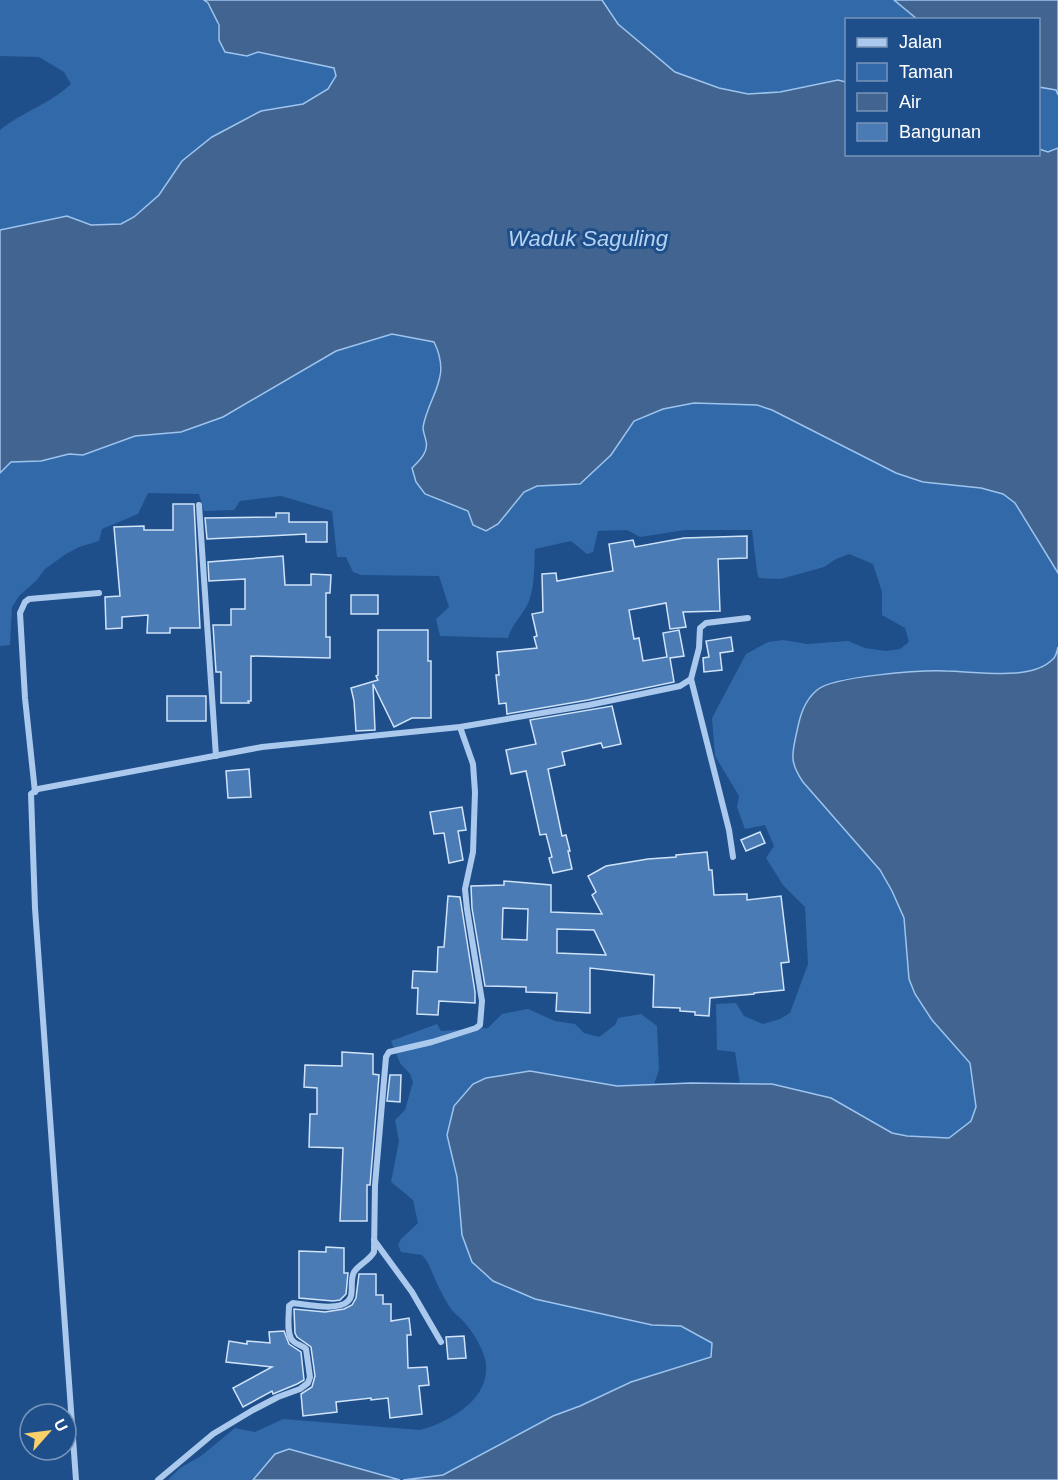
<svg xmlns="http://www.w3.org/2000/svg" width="1058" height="1480" font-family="Arial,sans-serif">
<rect width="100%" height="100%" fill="#1e4f8b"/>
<g fill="#3169a9">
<path d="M0,0H204C216,10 219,26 219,40L247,56L257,52L334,68L336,76L328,89L303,104L261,111L182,161L159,195L134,217L121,224L91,225L67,216L0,230V130C22,112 50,104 71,84L64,72L39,57L0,56Z"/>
<path d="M602,0H894L917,19L846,20V82L838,80L780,92L748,94L719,88L675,72L618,24Z"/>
<path d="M1038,87L1056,90L1058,95V148L1048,152L1039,149Z"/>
<path d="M392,334L434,342L440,355L439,385L423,429L427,444L422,458L425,494L468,511L473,525L498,524L524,492L536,486L580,484L611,455L634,421L663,409L694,403L757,405L772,410L896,473L923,482L981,488L1003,494L1015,503L1058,573V647L1054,659L1042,667L1015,674L944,671L844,679L817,689L795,771L803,782L880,870L892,891L904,918L909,979L915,994L932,1020L970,1063L976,1107L971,1121L949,1138L907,1136L892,1133L831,1098L772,1084H740L735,1052L717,1050L716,1004L736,1003L744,1016L763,1024L780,1019L790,1013L808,964L805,907L783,885L766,858L774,846L765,825L745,829L737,807L739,796L715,756L712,718L746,654L768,642L783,640L807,644L848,641L865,648L886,651L900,649L909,642L905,628L882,615V592L873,564L849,554L836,559L824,567L781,579L759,578L757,572L752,530H685L640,537L627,530L598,531L593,552L587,554L571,541L535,549C534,566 535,585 529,601C524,614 513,622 508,638L440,636L436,619L449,607L439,576L361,575L353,572L346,557H337L332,511L281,496L240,501L234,510L204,511L199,494L148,493L138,514L102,529L99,541L79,547L66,554L45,569L37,580L19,596L12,607L10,645L0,646V473L11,462L41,461L69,454L83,455L135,436L181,432L222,417L336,351Z"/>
<path d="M528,1009L555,1021L575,1024L584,1033L599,1037L615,1025L618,1018L641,1014L657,1026L659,1069L654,1085L617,1086L530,1071L486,1078L473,1084L454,1106L447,1135L457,1177L652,1325L681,1326L713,1343L711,1357L631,1382L580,1406L553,1416L443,1475L400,1480L289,1449L275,1454L253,1480H168L180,1468L201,1456L235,1428L255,1432L283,1419L420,1430C450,1422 494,1397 485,1359C482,1347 473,1332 465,1323C460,1317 453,1313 449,1306C440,1292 434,1276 427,1261L422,1255L401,1252L398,1245L401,1239L418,1223L413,1200L391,1182L399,1141L395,1120L405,1110L413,1082L410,1074L400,1063L391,1041L437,1024L441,1031L488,1028L502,1014Z"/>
</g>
<g fill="#416590" stroke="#9ec4ee" stroke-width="1.5">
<path d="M204,0H602L618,24L675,72L719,88L748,94L780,92L838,80L846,82V154H1038L1039,149L1048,152L1058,148V573L1015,503L1003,494L981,488L923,482L896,473L772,410L757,405L694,403L663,409L634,421L611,455L580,484L537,486L524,492L498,524L486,531L473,525L468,511L425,494L416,482L412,468C419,461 429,452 426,441C425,436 423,432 423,427C429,395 452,378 434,342L392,334L336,351L223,417L181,432L135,436L83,455L69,454L41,461L11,462L0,473V230L67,216L91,225L121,224L134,217L159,195L182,161L212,137L261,111L303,104L328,89L336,76L334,68L258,52L247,56L225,52L219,40V25L208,3Z"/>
<path d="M894,0H1058V95L1056,90L1039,87L1038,20L917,19Z"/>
<path d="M1058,647V1480H403L443,1475L553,1416L580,1406L631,1382L711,1357L712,1343L681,1326L652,1325L535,1299L493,1281L472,1262L462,1235L457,1177L447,1135L454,1106L473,1084L486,1078L530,1071L617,1086L691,1083L772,1084L831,1098L892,1133L907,1136L949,1138L971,1121L976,1107L970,1063L932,1020L915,994L909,979L904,918L892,891L880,870L803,782C789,762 792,753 797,731C800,716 804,701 817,690C833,676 922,670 946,671C975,671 1031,682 1053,659C1056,657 1057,651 1058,647Z"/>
<path d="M289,1449L400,1480H253L275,1454Z"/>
</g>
<g fill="#4a7bb5" stroke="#d0e3f9" stroke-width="1.5" fill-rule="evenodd">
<path d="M173,504H194L200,628H170V633H147L148,615L122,617V628L106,629L105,597L120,596L114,527L144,526V530H173Z"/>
<path d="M276,513H289V522H327V542H306V534L207,539L205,518L276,517Z"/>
<path d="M747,536V558L718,559L720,611L683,612L686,627L670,629L666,603L629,610L634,639L639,638L643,661L667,657L663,633L679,630L684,656L670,658L674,682L588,700L507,714L506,703L499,704L496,675H499L497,652L537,648L534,637L537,636L532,614L543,612L542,574L556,573L557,581L613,571L609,544L633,540L635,547L684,538Z"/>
<path d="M283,556L285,585H311V574L331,575L330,593H326V637H330V658L251,656V701H248L249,703H221V672H216L213,625H231V609H245V579L209,581L208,562Z"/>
<rect x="351" y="595" width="27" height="19"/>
<path d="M378,630H428V661H431V718H412L394,727L373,684L375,730L356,731L354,701L351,688L378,680L376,676L378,675Z"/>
<path d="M731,637L733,651L720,653L722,670L704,672L703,658L709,657L706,641Z"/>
<rect x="167" y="696" width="39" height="25"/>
<path d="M612,706L621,744L603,748L601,743L562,752L565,765L548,769L562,836L566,835L570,851H568L572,869L553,873L549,858L552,857L546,834L540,835L526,771L511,774L506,750L536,744L530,720Z"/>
<path d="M249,769L251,797L228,798L226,771Z"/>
<path d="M462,807L466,830L458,831L463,860L449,863L444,833L434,834L430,812Z"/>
<path d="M760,832L765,843L746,851L741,840Z"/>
<path d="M707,852L709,870H712L714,895L747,894V900L781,896L789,962L781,963L784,990L754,993V994L710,998L709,1016L695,1015V1012L680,1011V1008L653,1007L654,975L590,968V1013L556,1011L557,993L526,992V987L485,986L472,908L471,886L504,885V881L551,885V912L602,914L592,895L596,892L588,876L606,866L648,859L676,857V855ZM503,908L528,909L527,940L502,939ZM557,929L594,930L606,955L557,953Z"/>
<path d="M448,896L460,897L475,992V1003L439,1001L438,1015L417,1014L418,988H412L413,971L437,972L438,947H444Z"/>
<path d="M342,1052L373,1054V1074L379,1075L370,1185H367V1221H340L343,1148L309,1147L310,1114H317V1088L304,1087L305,1065L342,1066Z"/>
<path d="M390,1075H401L400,1102L387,1101Z"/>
<path d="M326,1247L344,1248V1273H348L346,1294L340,1300L333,1301L299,1298V1251L326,1252Z"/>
<path d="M359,1274H376V1295H383V1304H391V1321L409,1318L411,1335H407L408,1368L427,1367L429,1385L419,1386L422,1414L390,1418L388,1398L371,1400V1398L336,1402L337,1412L303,1416L301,1394L312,1387L315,1376L311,1347L297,1337L295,1333L294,1309L325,1312L344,1309L352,1305L356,1298Z"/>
<path d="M284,1331L289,1344L301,1352L304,1380L297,1384L273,1394L272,1391L243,1407L233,1388L272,1367L226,1362L229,1341L247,1344V1341L270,1343L269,1332Z"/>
<path d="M464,1336L466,1358L448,1359L446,1337Z"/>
</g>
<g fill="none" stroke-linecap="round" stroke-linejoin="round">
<g stroke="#aac9ec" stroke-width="6">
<path d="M199,505L216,756"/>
<path d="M691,679L729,830L733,857"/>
<path d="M35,792L25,698L20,613L25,602L29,599L99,593"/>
<path d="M374,1240L412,1292L441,1342"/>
<path d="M76,1480L35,908L31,794L38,789L262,747L460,727L589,705L680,686L691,679L699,648L700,628L706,623L748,618"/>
<path d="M158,1480L213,1434L253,1410L278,1397L300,1389L308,1383L310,1377L306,1349C302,1345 297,1345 293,1341C286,1335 289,1315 289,1306L293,1303C306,1304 346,1314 351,1296C353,1288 350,1280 354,1272C359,1264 369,1261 374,1252L375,1185L386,1057L389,1052L432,1042L476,1028L480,1025L482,1001L467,909L465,889L473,852L475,792L473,764L460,727"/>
</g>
</g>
<g text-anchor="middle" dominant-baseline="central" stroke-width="6" stroke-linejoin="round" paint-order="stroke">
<g font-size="22" font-style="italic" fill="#b6d3f3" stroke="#1e4f8b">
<text x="588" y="238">Waduk Saguling</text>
</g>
</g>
<rect x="845" y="18" width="195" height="138" fill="#1e4f8b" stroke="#7895b9" stroke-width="1.5"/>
<rect x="857" y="38" width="30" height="9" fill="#aac9ec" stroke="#7895b9" stroke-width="1.5"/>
<text x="899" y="48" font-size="18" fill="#ffffff">Jalan</text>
<rect x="857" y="63" width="30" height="18" fill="#3169a9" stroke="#7895b9" stroke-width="1.5"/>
<text x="899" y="78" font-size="18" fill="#ffffff">Taman</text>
<rect x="857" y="93" width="30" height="18" fill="#416590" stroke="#7895b9" stroke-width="1.5"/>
<text x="899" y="108" font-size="18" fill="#ffffff">Air</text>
<rect x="857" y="123" width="30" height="18" fill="#4a7bb5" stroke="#7895b9" stroke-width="1.5"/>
<text x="899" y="138" font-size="18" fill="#ffffff">Bangunan</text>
<g transform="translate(48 1432) rotate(62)"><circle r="28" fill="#1e4f8b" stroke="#7895b9" stroke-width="1.5"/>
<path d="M0-4.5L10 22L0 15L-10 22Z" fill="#fbcf6a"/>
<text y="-9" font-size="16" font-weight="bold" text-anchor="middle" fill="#ffffff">U</text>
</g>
</svg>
